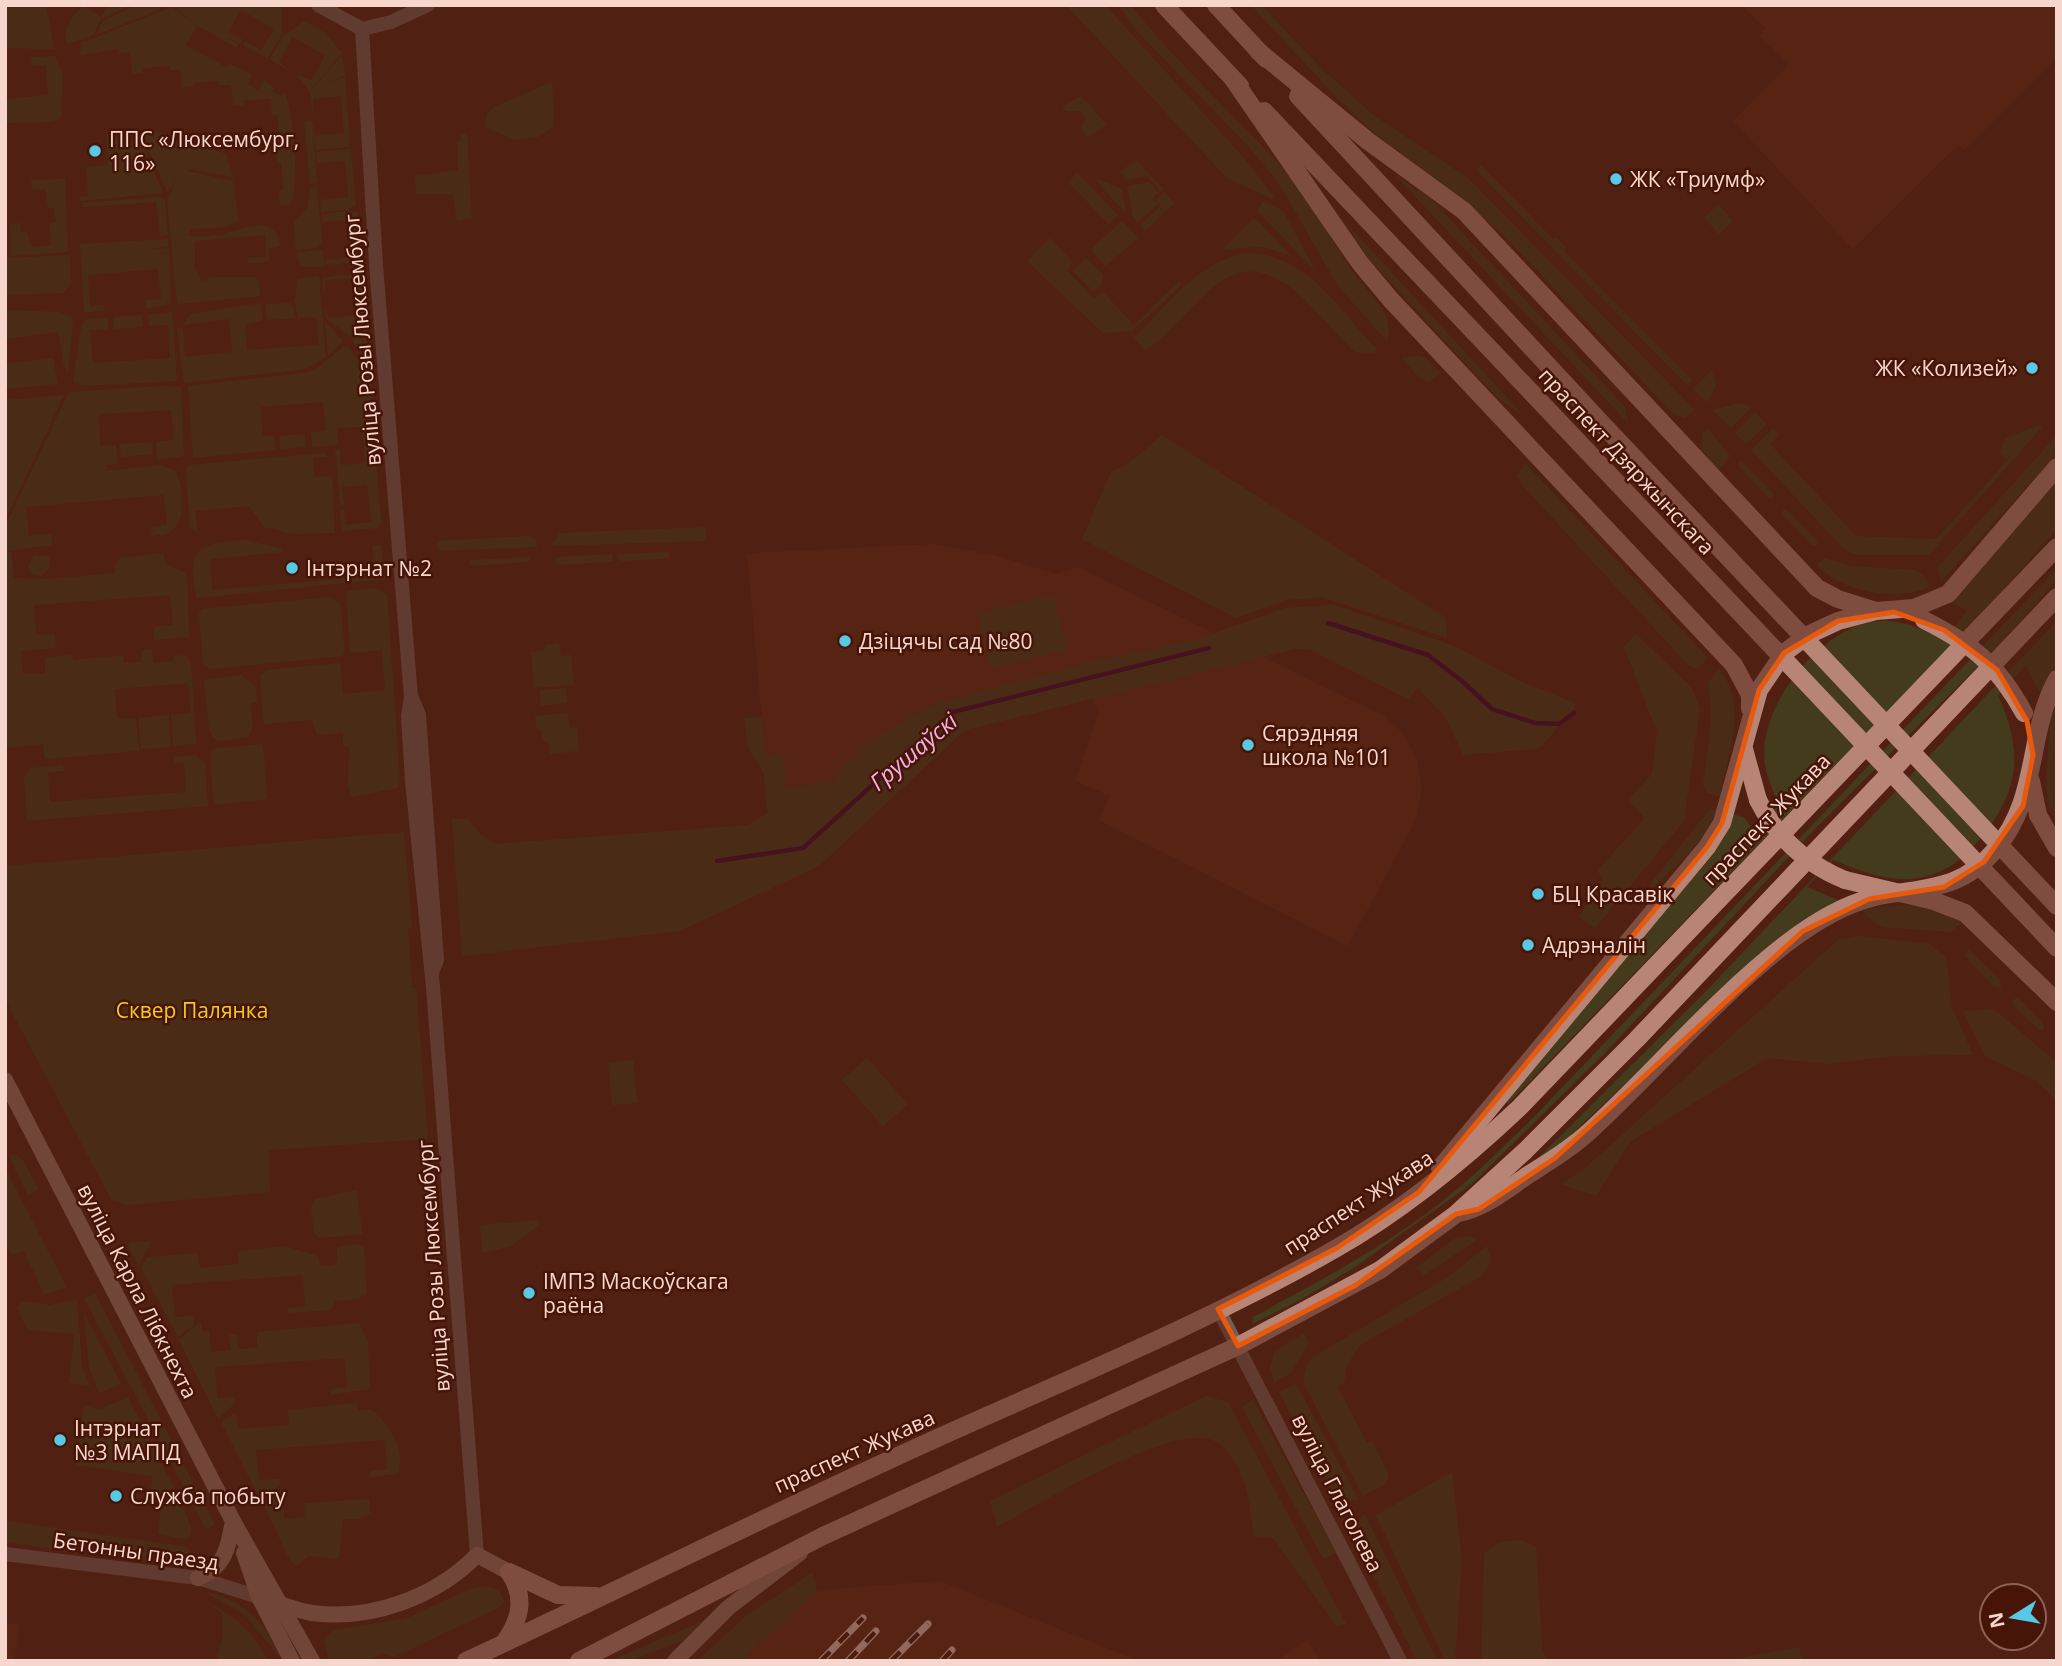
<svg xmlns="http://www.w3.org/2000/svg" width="2062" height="1666" font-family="'Open Sans',sans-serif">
<rect width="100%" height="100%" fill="#512012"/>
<g fill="#5f2616">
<path d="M1741,5H2057V58L1965,150L1958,145L1853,249L1733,121L1789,64L1759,37L1765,28Z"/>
<path d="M933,544L994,555L1057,574L1078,567L1382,715L1402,732L1417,758L1422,789L1416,820L1348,946L1099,820L1110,796L1075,781L1098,713L1093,698L968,729L946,701L934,704L874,738L842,768L833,782L787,787L782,754L765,755L747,553Z"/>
<path d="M940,1581L1139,1661H741L817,1590Z"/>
<path d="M5,1623L20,1624L14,1661H5Z"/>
<path d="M1307,1640L1321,1661H1276Z"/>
</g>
<g fill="#433b1b">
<path d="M5,5H46L54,49L5,48Z"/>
<path d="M109,5H131L101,19L93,35L67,44C61,31 73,14 84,6L101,17Z"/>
<path d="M137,5H154L161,9L96,35L103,21Z"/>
<path d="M276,5L282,8L281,36L268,58L242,45L245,41L261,50L274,29L241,10L228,32L243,40L241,44L223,35L238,44L236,47L194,24L174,6Z"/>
<path d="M1066,5H1105L1245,159L1274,197L1272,199L1227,178Z"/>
<path d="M1118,5H1131C1181,70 1245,122 1297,185C1318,211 1332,242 1351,270C1366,292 1396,313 1387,341L1338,286L1280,185L1250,148L1137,31Z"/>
<path d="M1251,5H1261L1323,70L1372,114L1469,179L1695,410L1684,418L1673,413L1503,235L1459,196L1377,135L1340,101Z"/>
<path d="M172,7L196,26L186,46L226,67L229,64L253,74L248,84L258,90L264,80L274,88L273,92L281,96L285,94C293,111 301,191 290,205L280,206L279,191L283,190L281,163H277L276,142H280L278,115H272L271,99L244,100V105L233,106L231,85H219L218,81L194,83L193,87L182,88L181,70H171L170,66L143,68V73L132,74L130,52L118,53V49L80,56L81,43Z"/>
<path d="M304,21L325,33L342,53L310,91L296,75L312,80L325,55L292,37L279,62L291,72L270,59L283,36Z"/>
<path d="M342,55L345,75L321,85L345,77L350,147L315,150L313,121L316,136L344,133L341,96L313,99V116L310,92Z"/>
<path d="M55,56L63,76L61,118L52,122L5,123V99L48,95L46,65L32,66L31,57Z"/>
<path d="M552,82L554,126L538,137L515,140L485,127L487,114L494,107Z"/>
<path d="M1081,96L1107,125L1088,137L1081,128L1086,119L1081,111H1066L1062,107Z"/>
<path d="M312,120L317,183L310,184L304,121Z"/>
<path d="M145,127L226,154L233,177L189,169L187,171L233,181L239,220L226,227L190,229L188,236C199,237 216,237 227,233C243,229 265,217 278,235L280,246L269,249V262L248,263L247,258L266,257L265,235L195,241V267L202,282L211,277H254L259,281L260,296L177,304L167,199L171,195L176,174L170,191H167L143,138Z"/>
<path d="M467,133L472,218L457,221L453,194H416L415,176L458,170L457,142L461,141L460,134Z"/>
<path d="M106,134L137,144L141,140L163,193L80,201V197L88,196L86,167L108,165Z"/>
<path d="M351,149L356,206L347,210L321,212L320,200L348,197L345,161L317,163L316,152Z"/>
<path d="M1137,161L1164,190L1162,192L1147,176L1126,180L1120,171Z"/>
<path d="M1481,165L1553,239L1556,237L1566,247L1563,250L1692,380L1688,386L1476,170Z"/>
<path d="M1077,173L1118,215L1109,224L1068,182Z"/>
<path d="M1395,175L1431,199L1625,407L1628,423Z"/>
<path d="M1094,178L1121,188L1126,211L1124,212Z"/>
<path d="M65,179L68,252L11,256L10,224L20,223L21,232H27L31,247L51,245L49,223L56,222L54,208H48L45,189L32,190L31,180Z"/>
<path d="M1149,182L1158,192L1152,199L1158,204L1138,222L1133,217L1127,187Z"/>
<path d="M317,187L322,242L315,248L296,250L294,221L308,207L310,188Z"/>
<path d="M1164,192L1174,203L1145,231L1140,225L1161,206L1156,200Z"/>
<path d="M160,197L165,199L168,235L160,236L156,202L83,207V203Z"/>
<path d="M1263,201L1283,211L1315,270L1257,211Z"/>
<path d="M1718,204L1733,221L1719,234L1704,218Z"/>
<path d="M351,211L358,213L362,261L327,265L326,260L353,257L350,220L323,222L322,214Z"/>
<path d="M1253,219H1256L1291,256L1263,247L1223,249Z"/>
<path d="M1122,221L1138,238L1106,266L1092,251L1093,247Z"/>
<path d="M1346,223L1524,416L1498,398L1368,258Z"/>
<path d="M1050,238L1072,262L1067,270L1094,299L1103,292L1134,325L1180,281V286L1132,331L1103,333L1027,261Z"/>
<path d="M168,239V247L145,249H168L169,252L152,254H169L171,304L146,309L145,300L161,299L158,269L88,275L90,306L104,305V311L84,312L80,244Z"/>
<path d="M323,250L324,267H301L296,252Z"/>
<path d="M1248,253C1306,254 1341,311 1377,350L1372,353L1355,352C1319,320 1273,240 1216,285C1191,304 1172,333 1145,351L1134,338C1167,306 1200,259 1248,253Z"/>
<path d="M70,255L71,284L63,293L5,295V258Z"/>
<path d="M1086,258L1103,275L1102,284L1094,292L1073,271Z"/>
<path d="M358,273L363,275L367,320L349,336L326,318L324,301L328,318L357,315L354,278L325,280L324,297L322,278Z"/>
<path d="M319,276L326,357L304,369L184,383L177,328H183L185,357L232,352L229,319L183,325L190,314L261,303L263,320L245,324L247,350L319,345L316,317L298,318L295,302L297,279Z"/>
<path d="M291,303L296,318L267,320L265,304Z"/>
<path d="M5,310L59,312L73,318L68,373L64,366L58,332L5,339Z"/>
<path d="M172,312L177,381L83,386L73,382L81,328L85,320L108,317V329L90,330L93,363L170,358L168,325L149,326L148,315Z"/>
<path d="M142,315L143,327L114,329L113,317Z"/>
<path d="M325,321L343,341L328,356Z"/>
<path d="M366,328L369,364L368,366L352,340Z"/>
<path d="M344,347H349L369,375L381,523L378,528L342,531L340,510L344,509L345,525L371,522L367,485L342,487L344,505L340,506L335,450L340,449L341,465L365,463L362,427L337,428L338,445L312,447L311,432L326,431L323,402L261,407L263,436H274L275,450L193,458L188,386L305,373L316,369Z"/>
<path d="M1417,356L1426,358L1440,373L1429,382L1421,379L1401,358Z"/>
<path d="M53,358L58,384L5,389V364Z"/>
<path d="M1712,370L1716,386L1707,402L1693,389Z"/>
<path d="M162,386L181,387L184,456L157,460L156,442L174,440L171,410L99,414L100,446L116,445L118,464L106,465V471L161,465L176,471C182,485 187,518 173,530C167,535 159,535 152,536L151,527L167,525L164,495L26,507L29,536L51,534L52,545L5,551V527L69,392Z"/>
<path d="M64,395L5,521V400Z"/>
<path d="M1740,403L1752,407L1731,428L1713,410Z"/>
<path d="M1755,412L1767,424L1746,444L1735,433Z"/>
<path d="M2040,425L2042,427L1929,555H1858L1845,550L1751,450L1773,428L1779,435L1770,444L1856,536L1936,539L2008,460L2000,453L2005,438Z"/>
<path d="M1708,428L1730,456L1719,470L1702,451V434Z"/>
<path d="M305,434L306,447L280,449L279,436Z"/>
<path d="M1162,435L1446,618L1447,638L1322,597L1286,600L1236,618L1082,539L1111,472L1128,464Z"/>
<path d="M2057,435L2054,457L1941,581L1938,567Z"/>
<path d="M152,442L153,454L121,457L119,444Z"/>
<path d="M325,453L328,457L313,458L314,477L332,476L335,533L293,534L264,527L249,506L195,511L198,533L190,527L186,469L189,465Z"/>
<path d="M1740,460L1773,493V498H1769L1739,467Z"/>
<path d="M1526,464L1708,658L1698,669L1689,666L1524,487L1517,475Z"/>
<path d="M2057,477V529L1983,612L1508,1104L1504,1100L1709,858L1723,839L1733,814L1745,818L1753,831L1779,804C1772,790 1764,770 1764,754C1763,698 1830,616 1889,621C1909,622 1927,631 1944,641L1967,610L1946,600Z"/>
<path d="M1784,508L1817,540V546L1812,545L1782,514Z"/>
<path d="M706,527V541L551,546L560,533Z"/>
<path d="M529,536L536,540L537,547L438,551L437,541Z"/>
<path d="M245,540L283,549L284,552L210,559L212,590L375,576L372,545H381L385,579L197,598C184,547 200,543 245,540Z"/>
<path d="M11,552L14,578L48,579L115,573V564L121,558L163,553L165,564L187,573L189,637L154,640V627L173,625L170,595L34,605L36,635L55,634L56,648L21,651L23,674L45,673V657L72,655L73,660L123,655L124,663L142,662V650L152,649L153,663L174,661V655L186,656L191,663L196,743L173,747L171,715L191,713L188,683L115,689L117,719L136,718L139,751L45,759L43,744L6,748L5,764V553Z"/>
<path d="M668,552L669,558L621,561L617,558V554Z"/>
<path d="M612,554L613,561L610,562L557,565L555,557Z"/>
<path d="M34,555L50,557L49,569L41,576L31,574L28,567Z"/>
<path d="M530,557L528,562L470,566V560Z"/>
<path d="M1825,558L1850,566L1915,570L1923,575L1930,587C1896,602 1843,592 1817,565Z"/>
<path d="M2057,568V580L1999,645L1812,832L1606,1052L1473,1183L1352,1269L1302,1299L1252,1324L1253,1317C1327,1277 1407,1235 1470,1178C1491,1159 1511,1139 1532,1119Z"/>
<path d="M376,588L387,594L400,779L398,788L352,797L348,787L349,748L343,746V733L317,735L312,720L264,724L260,676L266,670L340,663L343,694L385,690L382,650L350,653L346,591Z"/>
<path d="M1054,595L1067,650L991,668L978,613Z"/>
<path d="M331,597L340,604L341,610L345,652L342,656L210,669L203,664L199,613L203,609Z"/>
<path d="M1335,605L1454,646L1522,682L1577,704L1542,746L1536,749L1463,755L1446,718L1418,688L1408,699L1309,649H1295L965,730L819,866L680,931L462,956L452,819H468L481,835L495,844L749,825L767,813L764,773L748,748L744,718L762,717L765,755L782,753L787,787L833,782L842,768L874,738L934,704L1101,659L1198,639L1285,608Z"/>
<path d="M2057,621V663L2040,693L2026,665L1998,695C2025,755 2019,794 1976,844C1959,863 1938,877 1911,879C1884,881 1858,870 1833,860L1807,887L1838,900L1805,919L1777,940L1557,1148L1526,1170L1708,989Z"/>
<path d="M1636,634L1692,688L1700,709L1684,821L1595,928L1579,917L1603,878L1597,871L1645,818L1628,800L1652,774L1657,732L1624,647Z"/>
<path d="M559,643L561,656L571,655L574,685L534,688L531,652L545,650V645Z"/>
<path d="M1719,669C1749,705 1727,755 1720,796L1706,792L1703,784C1708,750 1714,718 1708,683Z"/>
<path d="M241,675L255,686L257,702L250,703L253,727L248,737L219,741L213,738L209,729L204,680Z"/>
<path d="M566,688L567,703L541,706L540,690Z"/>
<path d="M2051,708L2057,711V825L2050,810L2046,786Z"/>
<path d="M568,713L569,728L577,727L579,751L550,754L548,741H543L541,730H537L535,716Z"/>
<path d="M169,715L171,747L141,749L138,718Z"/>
<path d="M263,744L267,799L214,805L210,761L212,749Z"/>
<path d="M196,755L205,763L208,806L27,821L24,777L31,768L63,765L64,771L48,772L50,802L186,792L184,762L174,763V757Z"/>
<path d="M1710,809H1716L1713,821L1695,847L1652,889L1649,885Z"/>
<path d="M404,832L412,927L408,928L412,988H416L428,1139L269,1150L270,1192L130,1205L112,1201L5,999V866Z"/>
<path d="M1904,905L1939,909L1962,922L1950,932L1882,927L1865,915L1864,909Z"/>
<path d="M1857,936L1929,944L1946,957L1952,1007L1973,1055L1894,1056L1826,1064L1767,1058L1630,1142L1596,1196L1561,1184L1583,1170L1838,940Z"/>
<path d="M1968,949L2000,979L2001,988L1994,987L1965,956Z"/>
<path d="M2018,998L2043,1022L2044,1030L2040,1031L2014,1006L2012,1000Z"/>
<path d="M1994,1009L2057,1063V1101L2035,1080L1986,1057L1963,1011Z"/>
<path d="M867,1058L908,1104L883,1126L842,1080Z"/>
<path d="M633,1060L637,1103L612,1105L608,1063Z"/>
<path d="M15,1154L22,1159L39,1189L28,1195L9,1156Z"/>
<path d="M5,1168L67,1288L44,1294L24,1251L11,1255L5,1243Z"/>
<path d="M357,1190L362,1234L320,1238L314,1234L311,1208L314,1199Z"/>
<path d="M539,1220V1225L511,1246L482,1253L480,1225Z"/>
<path d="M1468,1236L1478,1239L1423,1276L1416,1268L1454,1239Z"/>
<path d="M151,1241L139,1266L127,1243Z"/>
<path d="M358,1244L364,1248L367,1294L357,1299L335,1301L331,1310L288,1313V1308L305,1306L303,1275L172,1285L175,1317L194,1316V1325L178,1337L141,1268L148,1257L198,1253L200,1268L239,1264L238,1251L284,1246L318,1256L320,1266L334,1265L337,1261V1247Z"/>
<path d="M1487,1246L1491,1260L1483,1275L1360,1345L1347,1365L1344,1383L1337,1386L1367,1443L1372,1440L1389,1475L1386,1484L1363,1496L1305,1386C1302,1375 1306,1366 1313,1357L1448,1277Z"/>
<path d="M95,1293L215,1525L206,1529L84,1298Z"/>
<path d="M77,1300L82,1367L90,1386L69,1383L74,1334L27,1330L17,1307L22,1301L49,1305Z"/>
<path d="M84,1313L121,1384L99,1393L89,1367Z"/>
<path d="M198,1323H201L202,1331H209L211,1352L231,1350L229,1335L237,1334L239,1349L257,1348V1332L359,1323L368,1342L370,1389L331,1395V1389L347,1387L344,1358L215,1367L217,1398L235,1397V1403L218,1419L179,1340Z"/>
<path d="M1304,1333L1309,1343L1291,1373L1274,1382L1270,1367L1275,1351Z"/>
<path d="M1296,1384L1358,1499L1346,1502L1332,1491L1279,1392Z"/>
<path d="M1206,1396L1228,1402L1346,1624L1337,1627L1273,1538L1254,1536C1249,1503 1247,1465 1218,1443C1181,1415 1035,1507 997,1527L990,1501Z"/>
<path d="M128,1397L174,1488L157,1495L151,1494L152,1476L76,1465L84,1406L100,1409Z"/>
<path d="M1253,1400L1336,1553L1323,1559L1242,1407Z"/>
<path d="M356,1403L358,1411L370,1409C389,1422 406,1450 398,1474L370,1477V1471L387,1469L384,1440L256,1450L259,1480L280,1479V1485L262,1503L221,1422L236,1413L238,1429L289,1425L288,1410Z"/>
<path d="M1452,1472L1462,1562L1455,1661H1445L1376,1515Z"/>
<path d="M282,1488L284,1519L305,1517L304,1503L369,1499L370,1513L359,1519H343L339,1559L308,1556L297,1566L290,1560L264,1506Z"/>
<path d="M179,1498L192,1530L190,1537L185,1539L158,1534L161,1508Z"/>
<path d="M1365,1514L1437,1661H1417L1353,1535L1355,1526Z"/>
<path d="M7,1521L187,1547L192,1555V1566L128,1559L129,1550L66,1541L64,1550L5,1542Z"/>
<path d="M1520,1540L1536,1547L1542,1646L1546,1661H1481L1484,1554L1499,1542Z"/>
<path d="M812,1573L817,1590L741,1661H697L746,1616Z"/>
<path d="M485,1586C495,1587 502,1592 504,1602L498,1608L394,1657L383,1653L366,1661H329L324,1639L333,1630L405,1619L470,1589Z"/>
<path d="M204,1591C249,1603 262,1620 283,1661L245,1615Z"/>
<path d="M200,1600C231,1611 253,1631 268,1661H216L223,1636L222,1612Z"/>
<path d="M712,1617L691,1637L630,1661H610Z"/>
<path d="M1799,1647L1802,1661H1735V1659Z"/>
</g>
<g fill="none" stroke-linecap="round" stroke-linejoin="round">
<g stroke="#3c0032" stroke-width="4.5">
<path d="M1328,623L1428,655L1462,681L1492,709L1535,723L1559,724L1574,713"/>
<path d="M717,861L803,848L953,712L1209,648"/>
</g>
<g stroke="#755c54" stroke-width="14">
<path d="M318,5L362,29"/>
<path d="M362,29L376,265L411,697L408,716L412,781L433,987L477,1555"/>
<path d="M362,29L391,22L428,5"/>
<path d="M412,698L419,715L437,960L432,972"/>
<path d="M1218,1309L1400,1661"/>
<path d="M5,1554L198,1578L259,1597"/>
</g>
<g stroke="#9a7367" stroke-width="16">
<path d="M5,1080L233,1521L312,1661"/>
<path d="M244,1553L259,1597L292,1661"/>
<path d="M198,1578C225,1566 228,1549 233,1521"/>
<path d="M259,1597C276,1602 294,1610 312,1613C371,1621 436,1597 477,1555L509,1572"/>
<path d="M675,1661L729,1607L800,1553"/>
</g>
<g stroke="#b78476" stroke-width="18">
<path d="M1164,5L1240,86"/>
<path d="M1216,5L1266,59"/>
<path d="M1258,51L1368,141L1464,211L1817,588L1838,599L1876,611"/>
<path d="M1233,79L1360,263L1391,300L1734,665L1750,695V709"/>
<path d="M1298,96L1608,430"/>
<path d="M1264,111L1587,451"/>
<path d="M1744,749L1758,800"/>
<path d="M2031,781L2038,815L2057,848"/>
<path d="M1845,880L1934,901L1965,913L2057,1002"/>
<path d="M1440,1168L1707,847L1722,823L1759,690L1784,653L1808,635L1838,621L1876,611L1914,608L1948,594L2057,467"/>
<path d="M1459,1213C1486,1207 1506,1190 1528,1175C1550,1161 1573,1147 1592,1129C1658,1068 1716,998 1787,943C1812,924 1840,906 1871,898C1920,886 1958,894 1995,850C2040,798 2026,735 2057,679"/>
<path d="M509,1572L558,1595L596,1596"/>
<path d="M504,1643C521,1619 526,1597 509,1572"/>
<path d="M466,1661C623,1588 776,1511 933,1440C1068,1379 1206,1323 1335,1249C1402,1211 1464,1160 1520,1107L2057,547"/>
<path d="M579,1661L823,1536L1238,1346L1380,1270L1456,1214L1525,1151L1637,1039L2057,597"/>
</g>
<defs>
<g id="rail">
<path d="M821,1661L863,1618"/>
<path d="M848,1661L876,1631"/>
<path d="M891,1661L928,1624"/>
<path d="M942,1661L952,1650"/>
</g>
</defs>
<use href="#rail" stroke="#e3c0b7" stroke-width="7"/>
<use href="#rail" stroke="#461507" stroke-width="4.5" stroke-dasharray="13" stroke-linecap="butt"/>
<g stroke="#b78476" stroke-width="18">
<path d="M1608,430L2057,906"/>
<path d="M1587,451L2057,948"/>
<path d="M1924,620C1972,644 1998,665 2024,713"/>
<path d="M1758,800C1777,838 1806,864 1845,880"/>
</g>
</g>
<path d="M0 0H2062V1666H0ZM1894,612L1944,630L1997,670L2027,721L2033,755L2023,806L1984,862L1944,887L1869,899L1803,931L1555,1158L1479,1209L1456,1214L1356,1285L1238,1346L1218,1309L1337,1248L1419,1192L1707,847L1722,823L1759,690L1784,653L1838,621Z" fill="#512012" fill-opacity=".55" fill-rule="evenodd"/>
<path fill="none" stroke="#e8590c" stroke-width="5" stroke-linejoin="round" d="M1894,612L1944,630L1997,670L2027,721L2033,755L2023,806L1984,862L1944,887L1869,899L1803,931L1555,1158L1479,1209L1456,1214L1356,1285L1238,1346L1218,1309L1337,1248L1419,1192L1707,847L1722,823L1759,690L1784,653L1838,621Z"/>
<g fill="#58c9e4" stroke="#461507" stroke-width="2.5">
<circle cx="95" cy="151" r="7"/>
<circle cx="1616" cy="179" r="7"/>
<circle cx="2032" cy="368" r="7"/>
<circle cx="292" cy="568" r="7"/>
<circle cx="845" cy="641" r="7"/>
<circle cx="1248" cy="745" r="7"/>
<circle cx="1538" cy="894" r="7"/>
<circle cx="1528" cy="945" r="7"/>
<circle cx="529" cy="1293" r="7"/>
<circle cx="60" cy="1440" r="7"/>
<circle cx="116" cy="1496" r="7"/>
</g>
<g text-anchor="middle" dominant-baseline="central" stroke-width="5" stroke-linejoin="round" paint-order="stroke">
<g font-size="21" fill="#f7d6cd" stroke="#461507" text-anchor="start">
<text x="109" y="139">ППС «Люксембург,<tspan x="109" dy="24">116»</tspan></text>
<text x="1630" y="179">ЖК «Триумф»</text>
<text x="2018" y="368" text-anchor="end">ЖК «Колизей»</text>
<text x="306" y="568">Інтэрнат №2</text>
<text x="859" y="641">Дзіцячы сад №80</text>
<text x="1262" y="733">Сярэдняя<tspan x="1262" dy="24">школа №101</tspan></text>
<text x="1552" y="894">БЦ Красавік</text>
<text x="1542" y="945">Адрэналін</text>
<text x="543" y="1281">ІМПЗ Маскоўскага<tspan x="543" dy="24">раёна</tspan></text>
<text x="74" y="1428">Інтэрнат<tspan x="74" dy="24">№3 МАПІД</tspan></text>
<text x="130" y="1496">Служба побыту</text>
</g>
<g font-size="21" fill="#f7d6cd" stroke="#461507">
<text transform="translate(362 340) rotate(-95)">вуліца Розы Люксембург</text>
<text transform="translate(1627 461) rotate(47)">праспект Дзяржынскага</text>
<text transform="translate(1766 819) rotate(-46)">праспект Жукава</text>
<text transform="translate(1358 1202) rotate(-33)">праспект Жукава</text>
<text transform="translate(433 1266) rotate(-94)">вуліца Розы Люксембург</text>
<text transform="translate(138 1291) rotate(63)">вуліца Карла Лібкнехта</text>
<text transform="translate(854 1451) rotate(-24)">праспект Жукава</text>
<text transform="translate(1338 1493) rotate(63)">вуліца Глаголева</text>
<text transform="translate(136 1551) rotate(8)">Бетонны праезд</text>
</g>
<g font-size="21" fill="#efcc1d" stroke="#461507">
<text x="192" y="1010">Сквер Палянка</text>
</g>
<g font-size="23" font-style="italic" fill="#f5b0e3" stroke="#461507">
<text transform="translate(913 751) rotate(-40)">Грушаўскі</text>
</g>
</g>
<rect width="2062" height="1666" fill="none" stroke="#f7d6cd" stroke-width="14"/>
<g transform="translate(2013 1617) rotate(259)"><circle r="33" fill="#461507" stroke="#8d6256" stroke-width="2"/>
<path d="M0-5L12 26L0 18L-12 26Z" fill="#58c9e4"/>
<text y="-10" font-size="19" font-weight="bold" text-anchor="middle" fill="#f7d6cd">N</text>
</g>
</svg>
